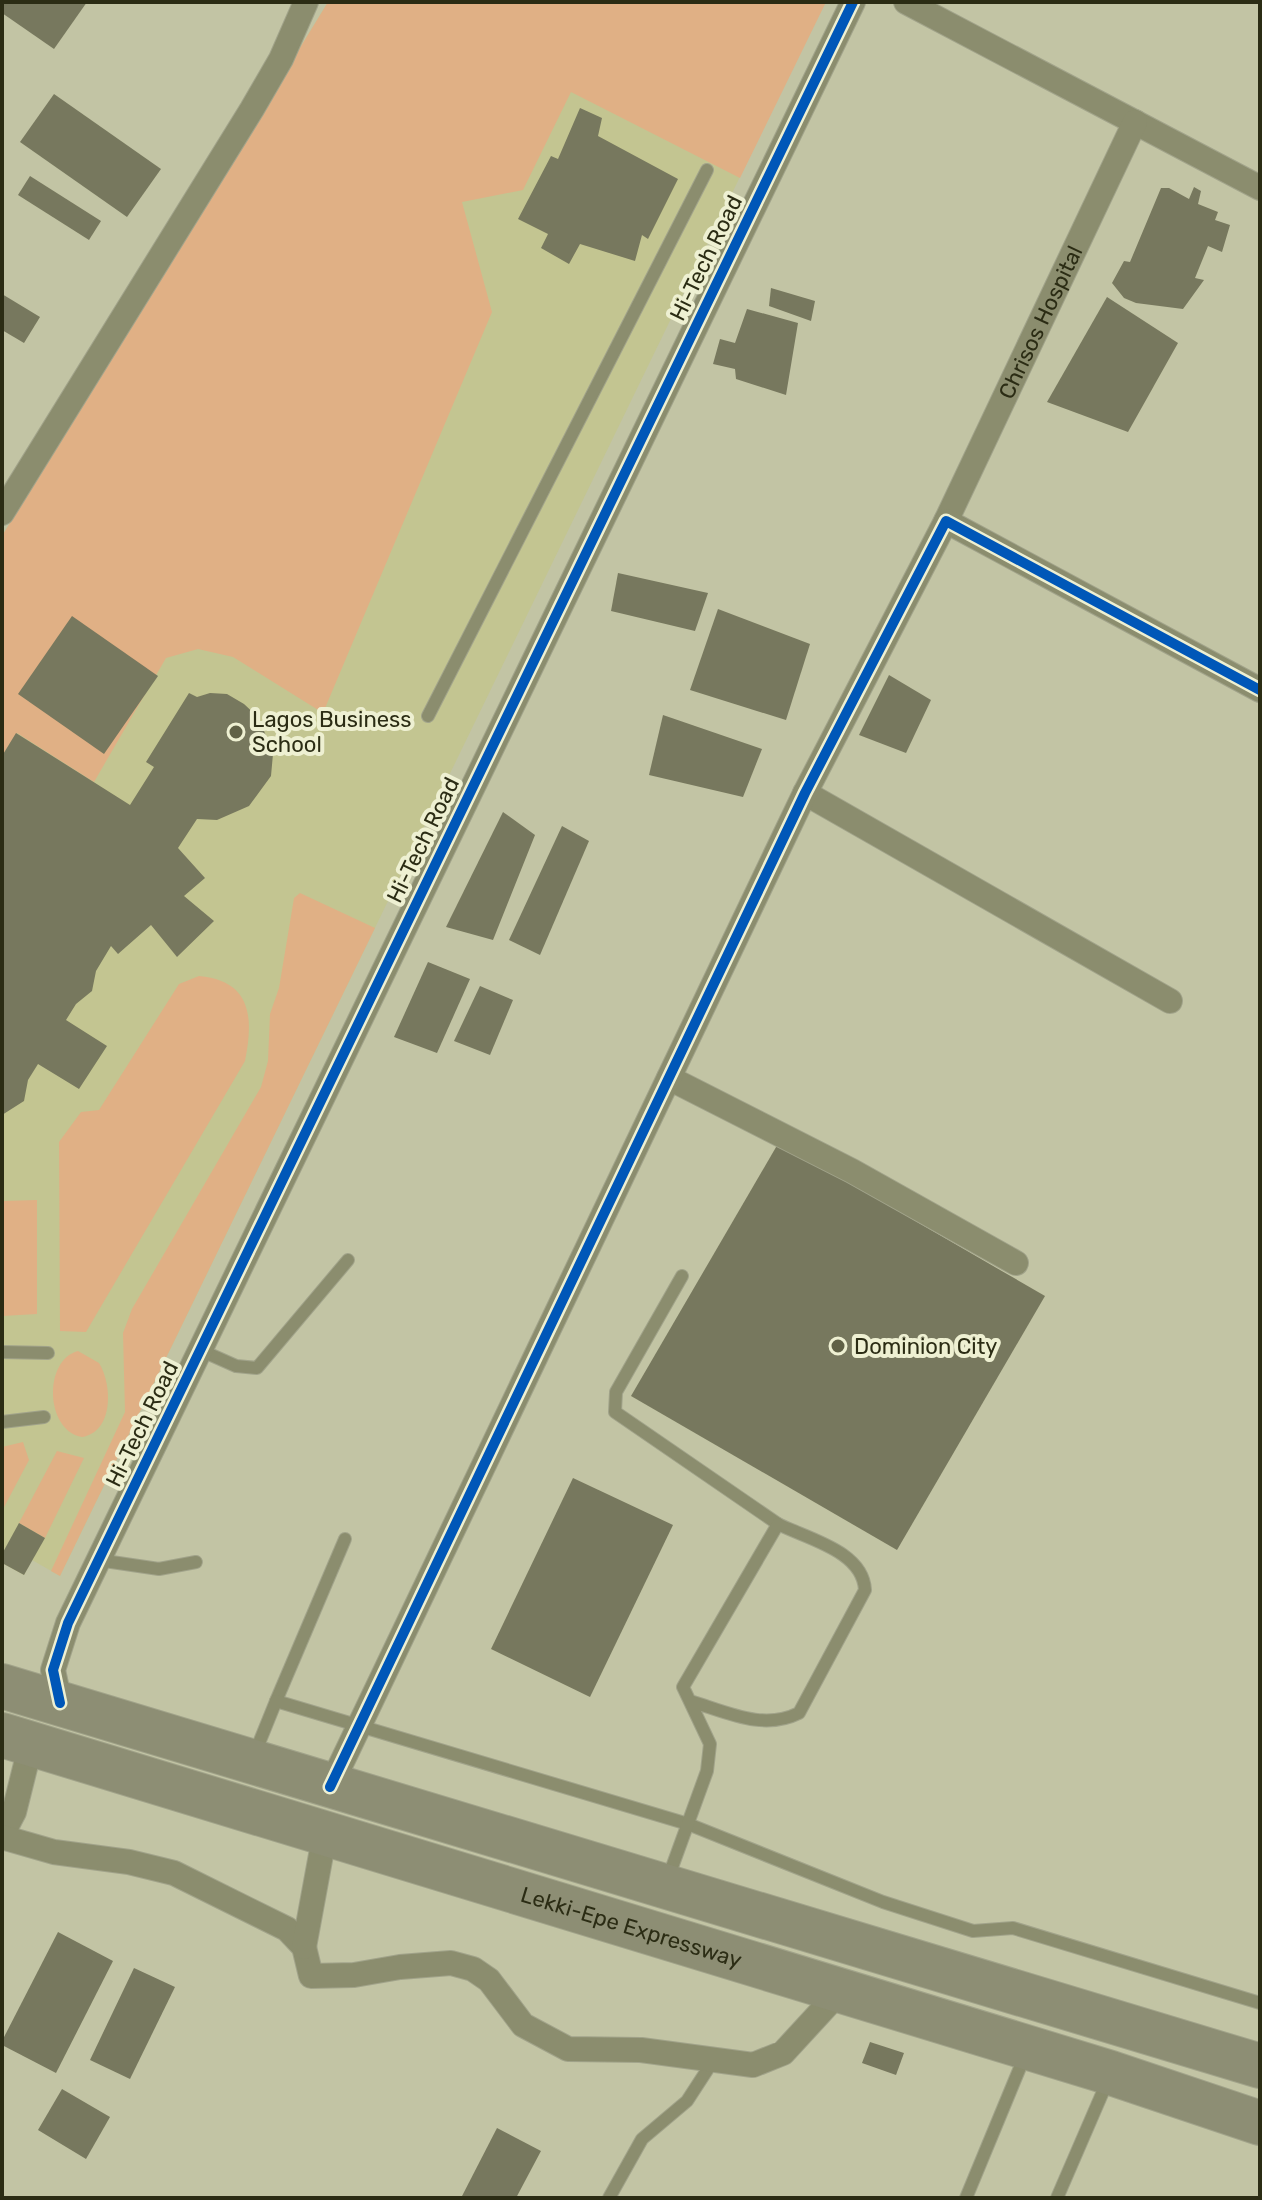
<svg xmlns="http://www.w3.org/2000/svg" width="1262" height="2200" font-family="Rubik,sans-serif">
<rect width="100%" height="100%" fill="#c2c4a4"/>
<path fill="#c3c591" d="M328,2L788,78L60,1576L32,1560L24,1575L2,1563V536Z"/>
<g fill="#e0b085">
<path d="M328,2H826L740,178L571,92L523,190L462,202L492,312L323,713L233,657L198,649L166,658L94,782L17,733L2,756V536Z"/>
<path d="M300,893L375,928L60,1576L51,1571L125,1412L123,1333L132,1309L261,1087L268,1061L270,1014L279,988L294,898Z"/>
<path d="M199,976C251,981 254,1016 245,1061L86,1332L60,1331L59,1142L81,1112L99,1110L179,984Z"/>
<path d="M37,1200V1314L2,1316V1201Z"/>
<path d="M78,1351L99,1363C113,1386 113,1432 82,1437C45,1431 43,1360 78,1351Z"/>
<path d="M23,1442L29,1460L2,1511V1447Z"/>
<path d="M57,1451L84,1458L45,1538L19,1523Z"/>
</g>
<g fill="#77785e">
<path d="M2,2H87L54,49L2,13Z"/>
<path d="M54,94L161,169L127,217L20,142Z"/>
<path d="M580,108L602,118L598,136L678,179L648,239L642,235L635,261L580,244L569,264L541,248L548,234L518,219L551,156L558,159Z"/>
<path d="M30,176L101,221L89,240L18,195Z"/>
<path d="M1194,187L1201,191L1198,204L1218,212L1215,220L1230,225L1222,252L1208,246L1195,278L1204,280L1183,309L1136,303L1124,298L1112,283L1124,261L1130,262L1161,188H1169L1189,199Z"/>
<path d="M771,288L815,301L811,321L769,306Z"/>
<path d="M2,294L40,317L24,343L2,330Z"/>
<path d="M1107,297L1178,343L1128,432L1047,402Z"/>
<path d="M747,309L798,323L786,395L736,379L735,369L713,364L720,339L735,343Z"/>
<path d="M618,573L708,593L695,631L611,611Z"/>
<path d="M718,609L810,644L786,720L690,690Z"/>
<path d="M72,616L158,676L104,754L18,694Z"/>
<path d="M889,675L931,700L906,753L859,735Z"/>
<path d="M189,693L197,697L210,693L227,694L244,704L259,718L273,754L271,776L249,806L217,820L197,819L178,848L205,878L184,896L214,921L177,957L151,925L118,954L111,946L96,971L92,991L76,1004L66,1020L107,1046L79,1089L38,1064L28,1080L24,1101L2,1115V756L16,733L130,805L154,767L146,762Z"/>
<path d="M663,715L762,749L743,797L649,775Z"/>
<path d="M503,812L535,835L493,940L446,927Z"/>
<path d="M562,826L589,841L540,955L509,940Z"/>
<path d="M428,962L470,979L437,1053L394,1037Z"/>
<path d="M480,986L513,1000L490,1055L454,1041Z"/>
<path d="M779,1142L1045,1296L897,1550L631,1396Z"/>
<path d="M573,1478L673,1525L590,1697L491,1649Z"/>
<path d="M19,1523L45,1538L24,1575L2,1563V1554Z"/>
<path d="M58,1932L113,1961L56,2073L2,2045V2041Z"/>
<path d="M134,1968L175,1987L130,2079L90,2060Z"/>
<path d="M870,2042L904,2053L896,2075L862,2063Z"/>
<path d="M62,2089L110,2117L86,2159L38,2130Z"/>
<path d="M497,2128L541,2151L516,2198H461Z"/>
</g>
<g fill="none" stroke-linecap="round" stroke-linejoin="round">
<defs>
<g id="lane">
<path d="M428,716L707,170"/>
<path d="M682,1276L616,1392L615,1412L778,1524"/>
<path d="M200,1350L236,1366L257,1368L348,1260"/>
<path d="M2,1352L48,1353"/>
<path d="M2,1422L44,1417"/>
<path d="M98,1560L159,1569L196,1562"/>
<path d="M276,1701L345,1539"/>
<path d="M255,1753L276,1701L688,1824L883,1902L973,1931L1013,1928L1260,2003"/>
<path d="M667,1881L707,1771L710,1744L683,1687L778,1524C808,1539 863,1551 865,1590L799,1713C763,1731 727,1712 690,1701"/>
<path d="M609,2198L642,2139L687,2101L713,2061"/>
<path d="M966,2198L1026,2053"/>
<path d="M1057,2198L1108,2080"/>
</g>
<g id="street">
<path d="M906,2L1260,188"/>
<path d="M2,513L252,109L281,59L306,2"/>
<path id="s1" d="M946,521L1135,122"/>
<path d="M805,793L1170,1001"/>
<path d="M669,1078L852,1171L1016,1263"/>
<path d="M60,1703L53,1670L68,1623L853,2"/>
<path d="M330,1787L805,793L946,521L1260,690"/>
<path d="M2,1835L14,1812L31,1744"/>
<path d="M2,1837L54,1852L129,1862L174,1873L287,1929L304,1947L311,1976L354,1975L400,1967L451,1963L473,1969L489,1980L523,2025L568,2049L641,2050L753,2065L783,2053L841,1990"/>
<path d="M304,1947L325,1833"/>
</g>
<g id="highway">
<path d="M2,1686L1260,2066"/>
<path id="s2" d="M2,1735L1111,2073L1260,2123"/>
</g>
</defs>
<use href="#lane" stroke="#a1a38a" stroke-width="14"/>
<use href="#street" stroke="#a1a38a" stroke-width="26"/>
<use href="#highway" stroke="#a1a38a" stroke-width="46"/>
<use href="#lane" stroke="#8b8d6e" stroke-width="12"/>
<use href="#street" stroke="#8b8d6e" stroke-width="24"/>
<use href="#highway" stroke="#8d8e74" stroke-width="44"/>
<defs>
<g id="cycleway">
<path d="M60,1703L53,1670L68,1623L853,2"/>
<path d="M330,1787L805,793L946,521L1260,690"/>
</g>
</defs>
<use href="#cycleway" stroke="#eef0d2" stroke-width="15"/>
<use href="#cycleway" stroke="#0057b8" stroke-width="10"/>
</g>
<g fill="#606146" stroke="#eef0d2" stroke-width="3">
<circle cx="236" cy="732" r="8"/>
<circle cx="838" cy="1346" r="8"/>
</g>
<g text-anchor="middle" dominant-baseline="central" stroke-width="8" stroke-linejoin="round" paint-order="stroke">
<g font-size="22" fill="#2b2c14" stroke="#eef0d2">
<text transform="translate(706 258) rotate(-64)">Hi-Tech Road</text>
<text stroke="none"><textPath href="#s1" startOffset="220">Chrisos Hospital</textPath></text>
<text transform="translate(423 840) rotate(-64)">Hi-Tech Road</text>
<text transform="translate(142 1424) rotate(-64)">Hi-Tech Road</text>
<text stroke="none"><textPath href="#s2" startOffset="658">Lekki-Epe Expressway</textPath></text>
</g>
<g font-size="22" fill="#2b2c14" stroke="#eef0d2" text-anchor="start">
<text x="252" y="719">Lagos Business<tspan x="252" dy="25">School</tspan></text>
<text x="854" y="1346">Dominion City</text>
</g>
</g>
<rect width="1262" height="2200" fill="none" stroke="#2b2c14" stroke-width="8"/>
</svg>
